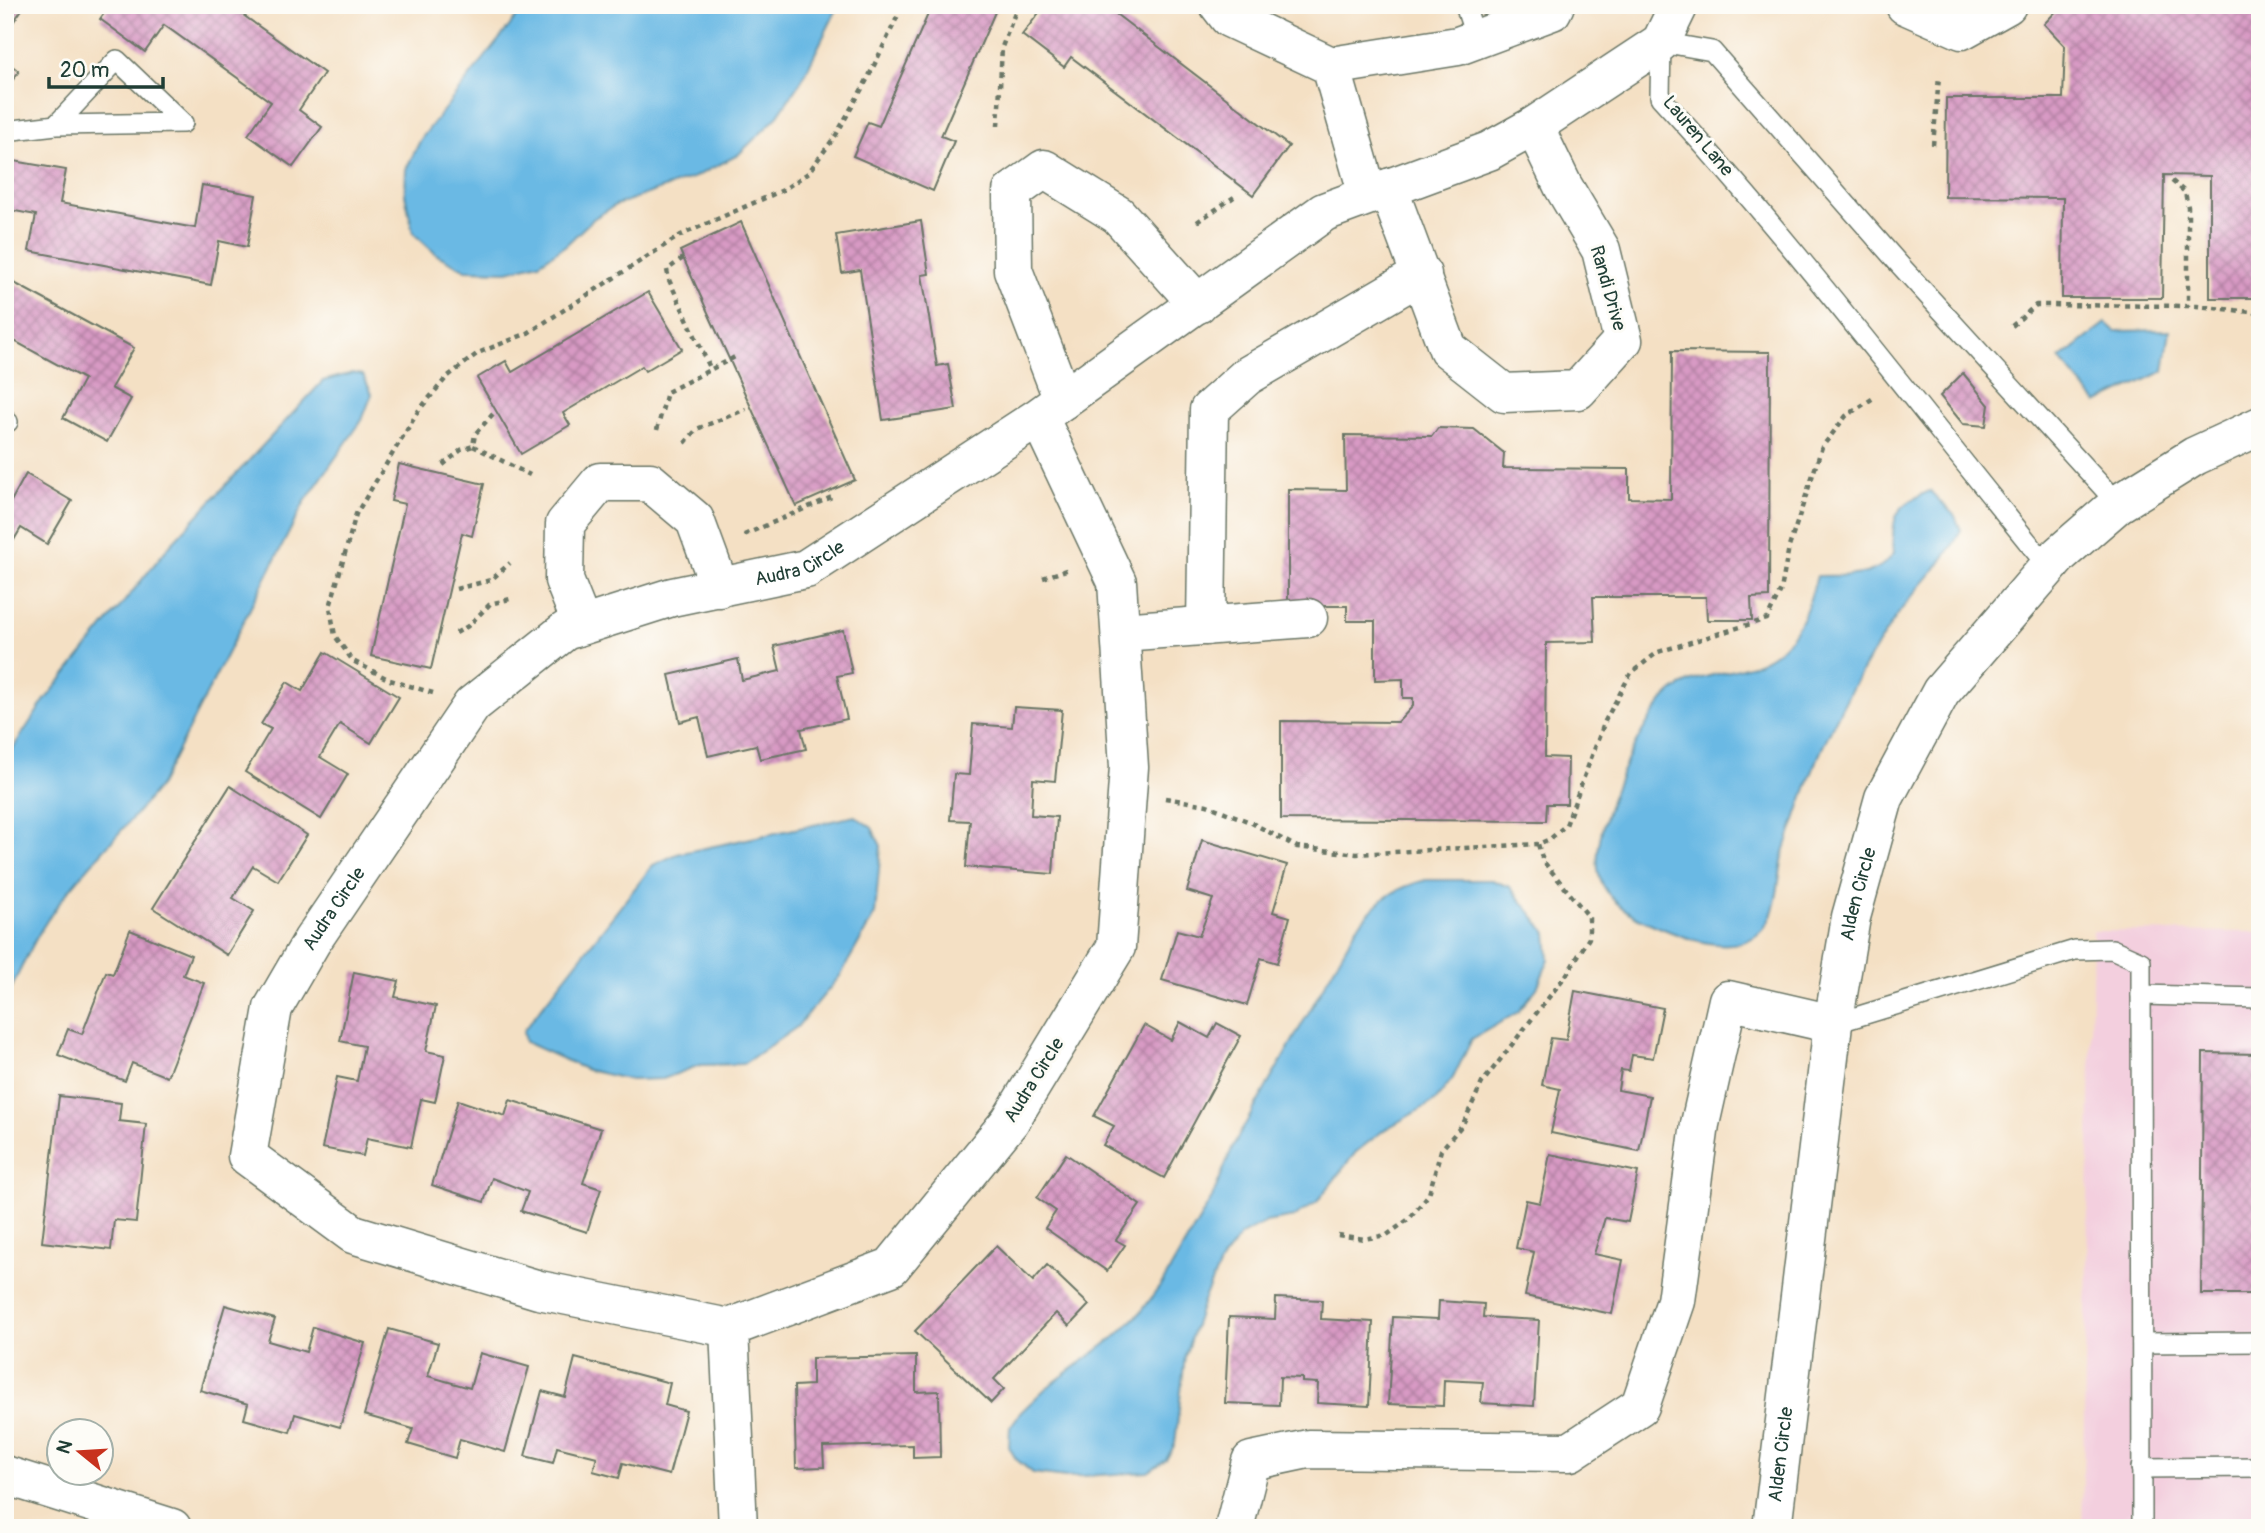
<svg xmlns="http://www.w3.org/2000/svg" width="2265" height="1533" font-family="Pangolin,sans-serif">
<defs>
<pattern id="building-cross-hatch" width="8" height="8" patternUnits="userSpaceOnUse" patternTransform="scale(1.75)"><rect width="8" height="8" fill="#d89ac4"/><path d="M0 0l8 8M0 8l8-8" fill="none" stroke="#af7fa0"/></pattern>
</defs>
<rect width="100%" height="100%" fill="#fdfcf7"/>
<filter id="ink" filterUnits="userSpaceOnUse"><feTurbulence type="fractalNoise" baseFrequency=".0143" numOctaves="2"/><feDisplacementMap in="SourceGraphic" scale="14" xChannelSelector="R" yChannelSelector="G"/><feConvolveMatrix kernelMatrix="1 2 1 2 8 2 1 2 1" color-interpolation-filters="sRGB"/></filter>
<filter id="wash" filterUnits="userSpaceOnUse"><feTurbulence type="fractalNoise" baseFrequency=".00686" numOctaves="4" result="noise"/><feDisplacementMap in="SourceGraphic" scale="28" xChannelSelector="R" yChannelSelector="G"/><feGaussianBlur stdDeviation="1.57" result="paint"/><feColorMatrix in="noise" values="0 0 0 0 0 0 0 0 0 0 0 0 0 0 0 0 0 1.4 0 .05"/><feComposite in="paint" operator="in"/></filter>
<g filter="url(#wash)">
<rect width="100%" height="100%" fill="#f4e0c4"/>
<path fill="#f3cfde" d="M2093,931L2260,932V1528H2082Z"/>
<g fill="#6ab9e4" stroke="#447b8c" stroke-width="2">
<path d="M526,5H839L803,78L776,118L738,155L695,177L616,205L593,219L566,245L539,263L508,271L466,270L437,255L413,233L405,194L406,169L421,139Z"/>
<path d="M2106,323L2115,331L2170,330L2164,371L2097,403L2060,359Z"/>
<path d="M353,373L363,375L372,394L362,420L304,503L160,785C122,834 73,877 41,930C28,953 16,978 5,1002V760L44,701L170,545L323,381Z"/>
<path d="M1930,491L1955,516L1961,530C1946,561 1921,583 1901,610C1857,672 1819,745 1796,817C1792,829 1788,840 1784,852C1778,876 1779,909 1764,928C1736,962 1676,935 1645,921C1624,912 1601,894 1598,869C1592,828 1642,712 1676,689C1707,669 1751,675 1779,650C1801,631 1809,604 1817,576C1847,575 1875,580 1894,553C1890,516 1896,505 1930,491Z"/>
<path d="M855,816L872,828L881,846L875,914L840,976L797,1027L743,1064L700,1065L663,1079L631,1080L587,1070L525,1042L523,1031L653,865L677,854Z"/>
<path d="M1426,880H1492L1510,887L1547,933L1549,959L1537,988L1518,1012L1472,1039L1453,1078L1435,1101L1384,1130L1356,1152L1317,1202L1294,1217L1266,1222L1241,1235L1223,1258L1204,1298L1185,1356L1175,1444L1166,1460L1148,1472L1066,1477L1033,1473L1016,1459L1009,1447L1010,1427L1021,1412L1045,1389L1114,1338L1141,1312L1163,1282L1212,1198L1233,1146L1357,927C1379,900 1391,889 1426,880Z"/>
</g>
<g id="blocks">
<g fill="url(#building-cross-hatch)">
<path d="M5,5H25L5,34Z"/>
<path d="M110,5H229L324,73L299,110L322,127L293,167L248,135L271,102L164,25L145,52L100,19Z"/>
<path d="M932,5H998L941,136L954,141L933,191L853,156L868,122L879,126Z"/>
<path d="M1045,5H1104L1289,146L1253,195L1071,57L1064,67L1022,35Z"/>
<path d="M2062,5H2260V298H2210V176L2164,175L2162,298H2062L2063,198L1945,197L1946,98H2063L2065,46L2044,24Z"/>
<path d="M5,61L19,71L5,91Z"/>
<path d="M14,161L66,170L60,203L195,228L202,185L256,195L247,247L219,241L211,285L29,251L36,215L5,209Z"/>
<path d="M921,221L929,274L922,275L937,366L948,364L956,409L883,420L860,270L842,273L836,235Z"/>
<path d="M741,222L855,480L796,506L680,251Z"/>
<path d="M5,278L134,348L111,388L131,399L107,442L63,418L84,379L5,336Z"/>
<path d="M648,292L682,349L645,371L642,366L563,413L570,425L521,454L477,378L506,361L512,372Z"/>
<path d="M1672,351L1770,352L1769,597L1751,598L1752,620H1707L1706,597H1593L1595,642L1546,643L1545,757L1568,758L1567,804H1547L1546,821L1281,819V721L1398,722L1413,706V698H1403V679L1375,680V621H1347V606H1288V489L1346,490L1345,435L1432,436L1438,428L1474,429L1504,453L1503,468L1629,469V498L1671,499Z"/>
<path d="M1963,373L1989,405L1986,426L1963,424L1940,396Z"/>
<path d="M399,464L484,484L472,536L462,533L431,669L371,656L405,504L391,501Z"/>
<path d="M26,474L72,501L47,544L21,528L5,555V501L10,503Z"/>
<path d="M843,630L852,673L837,676L847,719L801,729L806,749L760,759L756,745L708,756L699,717L680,722L669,675L738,659L742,680L780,671L774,646Z"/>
<path d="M325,652L399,697L371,743L340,724L320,757L348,774L321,819L245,772L271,729L261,724L287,682L302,691Z"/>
<path d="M1014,707L1062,710L1055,781L1033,779L1031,815L1057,817L1053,874L966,867L970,821L950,820L954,774L969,775L973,724L1012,727Z"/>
<path d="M230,786L307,835L278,881L253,866L233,898L254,911L227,955L153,908Z"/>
<path d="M1202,840L1287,865L1273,912L1290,917L1277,963L1261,958L1247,1005L1162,980L1177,930L1199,936L1213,899L1187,891Z"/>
<path d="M130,930L191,955L183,975L204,983L167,1077L132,1063L125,1081L58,1055L68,1029L82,1034L106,972L113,974Z"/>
<path d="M354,972L399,981L395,997L436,1006L426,1051L445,1055L435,1102L421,1099L411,1147L367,1138L363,1156L322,1148L337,1077L357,1081L364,1046L340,1041Z"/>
<path d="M1575,991L1663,1008L1653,1058L1632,1055L1629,1071L1621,1070L1618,1090L1650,1096L1639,1151L1551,1133L1560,1089L1542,1085L1551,1038L1566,1040Z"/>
<path d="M1180,1022L1209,1038L1217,1023L1241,1036L1164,1178L1103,1145L1114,1126L1094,1116L1144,1025L1171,1040Z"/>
<path d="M2203,1053L2260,1054V1294H2201Z"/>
<path d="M59,1096L121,1103L119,1121L146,1124L136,1222L114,1220L111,1250L42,1242Z"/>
<path d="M458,1100L505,1116L510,1100L601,1129L583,1183L601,1189L587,1232L521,1211L528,1192L492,1178L484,1202L432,1185Z"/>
<path d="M1066,1154L1140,1205L1116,1240L1125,1245L1107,1271L1045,1228L1056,1211L1037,1198Z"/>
<path d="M1550,1154L1638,1172L1628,1222L1605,1218L1594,1254L1623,1260L1612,1314L1525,1296L1534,1252L1516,1248L1526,1200L1540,1203Z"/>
<path d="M996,1246L1033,1281L1047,1265L1089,1305L1069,1326L1056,1313L994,1379L1004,1389L991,1403L915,1331Z"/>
<path d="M1276,1298L1322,1300L1321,1319L1373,1322L1369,1406L1317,1403L1318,1383L1302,1382V1378L1280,1377L1279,1405L1225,1403L1229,1317L1275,1319Z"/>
<path d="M1439,1301L1484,1304L1483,1317L1539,1320L1534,1406L1481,1403L1483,1382L1444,1380L1443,1406L1388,1404L1393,1317L1438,1319Z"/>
<path d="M225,1305L275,1319L268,1341L306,1352L313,1327L365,1343L340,1427L295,1414L290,1432L244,1419L248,1404L200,1390Z"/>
<path d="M389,1329L438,1343L428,1376L470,1388L480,1353L529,1367L505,1452L460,1439L455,1458L408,1444L413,1429L364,1415Z"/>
<path d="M916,1356V1392L939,1391L940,1457L913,1458V1445L823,1447L824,1467L796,1468L794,1386L812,1385V1358Z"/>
<path d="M575,1358L670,1383L665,1405L686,1411L669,1475L623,1463L619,1478L593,1471L597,1457L557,1447L553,1463L525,1456L542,1391L565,1397Z"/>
</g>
</g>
</g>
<g filter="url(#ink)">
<use href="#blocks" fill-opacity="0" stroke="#6a7666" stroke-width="2"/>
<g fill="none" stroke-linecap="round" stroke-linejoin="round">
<defs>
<g id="lane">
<path d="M1465,5L1476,39"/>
<path d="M5,131L56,125L183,123L117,60L56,125"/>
<path d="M5,420L8,422"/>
<path d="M2049,568C1920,410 1798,247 1660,97L1661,42L1712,51L1899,264L2118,504"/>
<path d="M2141,995L2260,998"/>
<path d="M1833,1024L2075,950L2112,949L2141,962L2142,1528"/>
<path d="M2142,1343L2260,1342"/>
<path d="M2141,1468L2260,1467"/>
</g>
<g id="street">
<path d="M1219,5L1229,18L1331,66L1368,195"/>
<path d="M1905,5L1962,30L2007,5"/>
<path d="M1331,66L1458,46L1552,11L1555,5"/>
<path d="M1388,188L1448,349L1504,393L1578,390L1623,340L1601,250L1563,186L1534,126"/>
<path d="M1063,400L1013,270L1012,192L1044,169L1118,215L1198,304"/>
<path id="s1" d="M1039,417L1117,582L1129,767L1116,947L1010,1121L891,1267L729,1328L539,1290L353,1234L247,1156L273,1008L312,941L472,705L565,631L672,597L806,569L1039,417L1324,212L1489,151L1534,126L1661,42L1679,5"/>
<path d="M582,625L564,580L565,524L600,482H650L695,520L720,588"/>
<path d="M1206,626L1209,410L1247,376L1422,274"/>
<path d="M1121,632L1308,618"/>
<path d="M729,1328L738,1528"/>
<path d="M5,1475L172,1528"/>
<path d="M1234,1528L1251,1461L1308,1449L1570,1452L1640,1406L1676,1301L1700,1124L1728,1000L1833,1024"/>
<path id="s2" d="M1772,1528L1833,1024L1851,917L1884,798L1941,692L2059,555L2118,504L2195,456L2260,426"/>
</g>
</defs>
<use href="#lane" stroke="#6a7666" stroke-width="22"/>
<use href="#street" stroke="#6a7666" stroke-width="41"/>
<g stroke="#6a7666" stroke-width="4.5" stroke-dasharray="5 5" stroke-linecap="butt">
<path d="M998,126L1002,47L1018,5"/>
<path d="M1933,145L1939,77"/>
<path d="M2172,181L2185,192L2188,207V306"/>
<path d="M1197,222L1234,197"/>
<path d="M683,258L667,270L669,280L711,370"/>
<path d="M2012,326L2036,305L2197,306L2260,313"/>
<path d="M657,430L667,392L735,357"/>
<path d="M685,443L697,429L746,409"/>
<path d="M473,446L530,475"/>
<path d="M443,465L461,450L473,446L475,434L493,414"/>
<path d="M744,535L834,496"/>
<path d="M1043,578L1069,569"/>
<path d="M456,589L491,580L510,563"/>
<path d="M456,633L468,626L490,604L514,598"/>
<path d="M433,693L390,680L353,661L335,636L330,607L356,514L419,410L447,377L478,353L528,333L681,235L783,190L808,173L836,135L868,78L903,5"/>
<path d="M1165,798L1207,805L1250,822L1297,847L1357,854L1538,844"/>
<path d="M1338,1235L1364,1239L1387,1235L1409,1219L1429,1194L1441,1150L1463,1124L1482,1083L1567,974L1589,938V917L1543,861L1538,844L1550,839L1566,825L1605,721L1631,673L1658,652L1767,619L1781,590L1789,547L1822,447L1846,416L1875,397"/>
<path d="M5,1525L13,1528"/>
</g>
<use href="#lane" stroke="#fff" stroke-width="19"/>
<use href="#street" stroke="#fff" stroke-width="38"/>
</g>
</g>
<g text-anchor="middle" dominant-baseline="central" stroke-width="6" stroke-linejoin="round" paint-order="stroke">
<g font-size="19" fill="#1f3d34" stroke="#fdfcf7">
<text transform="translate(1698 136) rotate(50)">Lauren Lane</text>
<text transform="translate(1608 288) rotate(74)">Randi Drive</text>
<text stroke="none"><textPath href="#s1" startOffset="2510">Audra Circle</textPath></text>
<text stroke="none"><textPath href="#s2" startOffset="640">Alden Circle</textPath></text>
<text stroke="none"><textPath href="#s1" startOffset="1900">Audra Circle</textPath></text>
<text transform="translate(1034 1080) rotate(-58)">Audra Circle</text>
<text stroke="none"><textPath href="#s2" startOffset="74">Alden Circle</textPath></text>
</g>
</g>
<rect width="2265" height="1533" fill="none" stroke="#fdfcf7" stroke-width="28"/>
<g transform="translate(80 1452) rotate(288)"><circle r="33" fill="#fdfcf7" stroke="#a4b0a9" stroke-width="2"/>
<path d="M0-5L12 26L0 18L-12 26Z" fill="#c8321e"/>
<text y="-10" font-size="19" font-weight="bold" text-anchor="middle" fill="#1f3d34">N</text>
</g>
<path d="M49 77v10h114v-10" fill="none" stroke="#1f3d34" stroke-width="3.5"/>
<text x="60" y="77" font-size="21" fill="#1f3d34" stroke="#fdfcf7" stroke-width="5" paint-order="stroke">20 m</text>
</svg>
